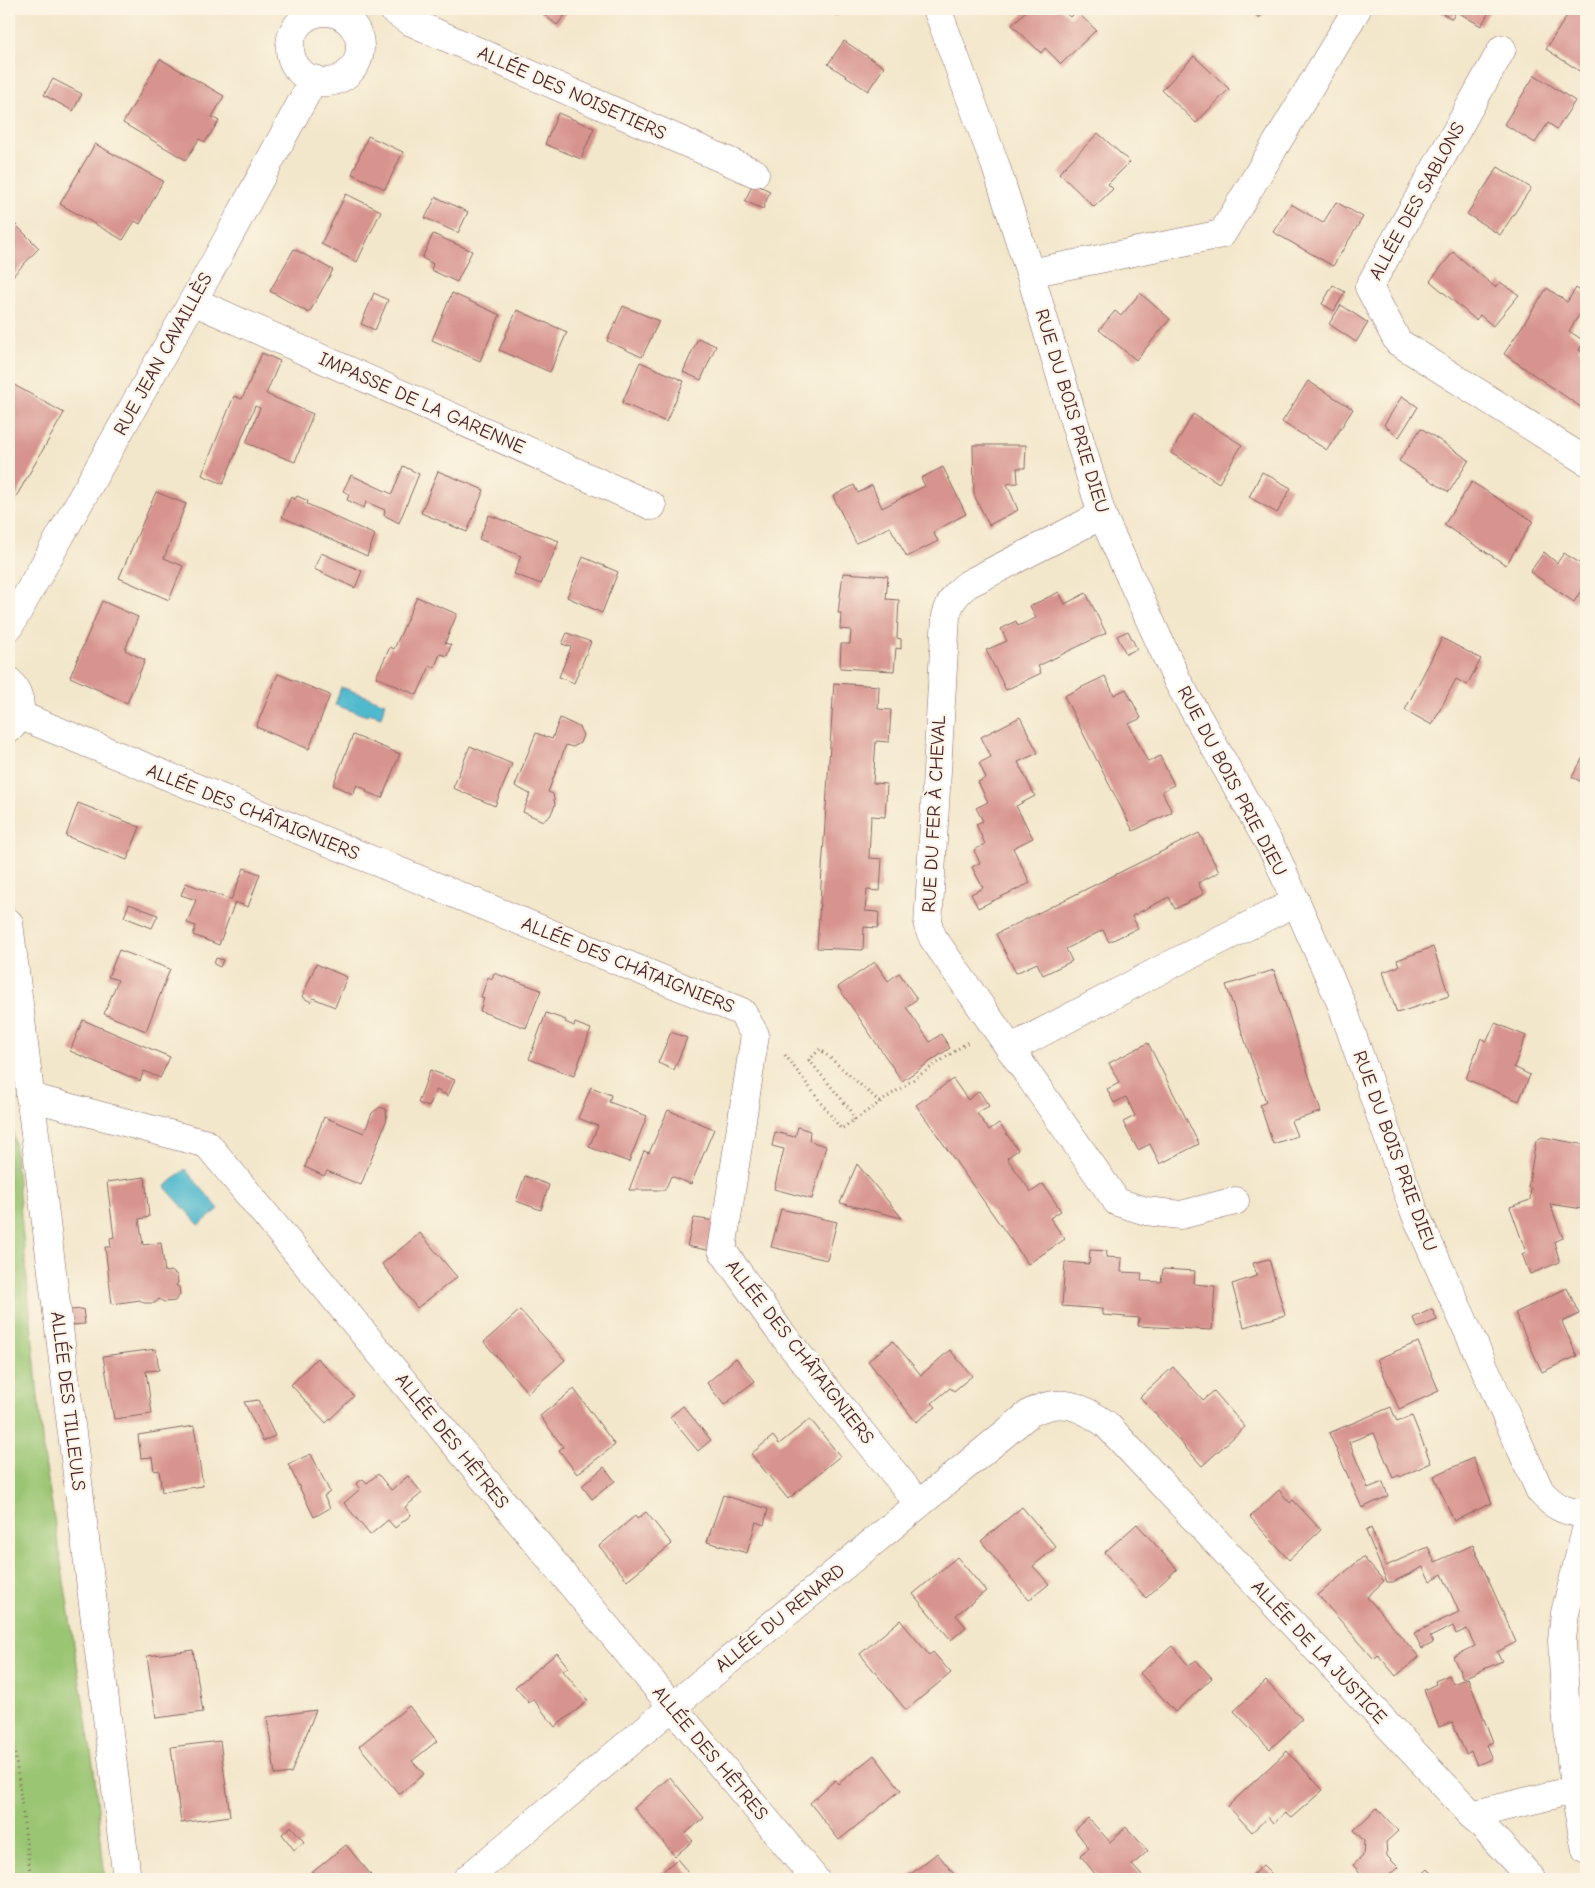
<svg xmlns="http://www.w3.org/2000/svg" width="1595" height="1888" font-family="'Comic Neue',sans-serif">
<rect width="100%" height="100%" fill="#fcf5e5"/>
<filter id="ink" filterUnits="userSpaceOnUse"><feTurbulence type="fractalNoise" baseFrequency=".02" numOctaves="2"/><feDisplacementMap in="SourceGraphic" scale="10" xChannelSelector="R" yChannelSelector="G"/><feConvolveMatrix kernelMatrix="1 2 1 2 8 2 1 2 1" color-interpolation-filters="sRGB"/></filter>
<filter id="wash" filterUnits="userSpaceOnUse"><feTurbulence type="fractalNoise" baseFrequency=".0096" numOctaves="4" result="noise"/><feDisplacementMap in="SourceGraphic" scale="20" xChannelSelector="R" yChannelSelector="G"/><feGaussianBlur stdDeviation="1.12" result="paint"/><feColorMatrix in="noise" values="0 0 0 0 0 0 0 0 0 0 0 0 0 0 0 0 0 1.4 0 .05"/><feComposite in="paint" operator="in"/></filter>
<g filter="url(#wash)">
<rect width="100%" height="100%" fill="#f3e7cb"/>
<path fill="#9ac572" stroke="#72724e" d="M9,1087L43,1449L94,1770L105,1879H9Z"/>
<g fill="#50b9ce" stroke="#4d6c7c">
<path d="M341,687L385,703L381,717L369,713L367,716L335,705Z"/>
<path d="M185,1169L219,1209L199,1225L165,1187Z"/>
</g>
<g id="blocks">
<g fill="#d7938d">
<path d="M537,9H570L557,25Z"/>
<path d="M833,9H850L837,16Z"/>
<path d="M1028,9H1061L1070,17L1076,11L1096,30L1061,64L1045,48L1041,53L1012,25Z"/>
<path d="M1250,9H1269L1259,18Z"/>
<path d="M1435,9H1491L1481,26L1456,11L1452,19Z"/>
<path d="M1571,9H1586V70L1584,74L1546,49Z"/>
<path d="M844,41L884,67L868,91L828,64Z"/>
<path d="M1194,56L1229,89L1196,123L1162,90Z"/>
<path d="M160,59L224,96L212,117L219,121L205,142L199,139L186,160L123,123Z"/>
<path d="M1535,75L1575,101L1557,129L1548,123L1535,143L1504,124Z"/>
<path d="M53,79L82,94L73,111L44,95Z"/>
<path d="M558,113L594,128L581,159L545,144Z"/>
<path d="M1098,133L1130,162L1108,184L1113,189L1094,207L1059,173Z"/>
<path d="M368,136L403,152L385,189L352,174Z"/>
<path d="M95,144L163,181L140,224L135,221L123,240L60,204Z"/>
<path d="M1498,167L1531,188L1500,235L1467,214Z"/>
<path d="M753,183L770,191L763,209L745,201Z"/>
<path d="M346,194L381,211L357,262L321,244Z"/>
<path d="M436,197L468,212L458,233L425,218Z"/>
<path d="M1336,202L1363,217L1333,266L1273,232L1291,204L1323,223Z"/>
<path d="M9,218L39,248L9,280Z"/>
<path d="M433,234L472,251L457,282L431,270L433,264L422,258Z"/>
<path d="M294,249L333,270L309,313L270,291Z"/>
<path d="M1453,252L1495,287L1500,282L1519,295L1493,326L1480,315L1476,320L1430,281Z"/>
<path d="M1333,285L1345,292L1334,311L1322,304Z"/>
<path d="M1547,288L1567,302L1576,288L1586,295V304L1569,331L1584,341L1579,350L1586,354L1585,410L1504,354Z"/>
<path d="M374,293L388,300L375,330L361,324Z"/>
<path d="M452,293L500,315L480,361L432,340Z"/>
<path d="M1140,293L1170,319L1136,360L1099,330L1115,311L1121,316Z"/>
<path d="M1341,305L1368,323L1356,342L1329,324Z"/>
<path d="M623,306L659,321L642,357L607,341Z"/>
<path d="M517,310L567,332L550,372L499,350Z"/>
<path d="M698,338L716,346L701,380L683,372Z"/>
<path d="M262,353L280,361L266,394L313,414L295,462L246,443L260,408L255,406L223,484L202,475L234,396L242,399Z"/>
<path d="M640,362L684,381L666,422L622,403Z"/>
<path d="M1308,381L1353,409L1327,450L1282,422Z"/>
<path d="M9,382L64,413L13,502L10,501L9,504Z"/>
<path d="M1402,396L1418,407L1399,437L1384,425Z"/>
<path d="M1193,414L1242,445L1219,483L1171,453Z"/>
<path d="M1421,428L1469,460L1449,492L1399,461Z"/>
<path d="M973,445H1026L1025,468H1017L1018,483L1007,484L1018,510L989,525L974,495Z"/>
<path d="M403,466L419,474L399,523L384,515L385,510L366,502L364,508L347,500L349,494L343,491L351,475L392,494Z"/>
<path d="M943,467L966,514L933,532L938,541L907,557L890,527L856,543L833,496L854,485L858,493L872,485L882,508L925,486L921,478Z"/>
<path d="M438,471L484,490L467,532L421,513Z"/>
<path d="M1262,472L1291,488L1277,513L1249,497Z"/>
<path d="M1472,482L1533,521L1506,565L1444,525Z"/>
<path d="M156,492L186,504L164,558L183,566L169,600L119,578Z"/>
<path d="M297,496L308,501L307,504L375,535L367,556L282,517L291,497L295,499Z"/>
<path d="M489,515L559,541L541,584L514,574L521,556L479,539Z"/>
<path d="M1544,552L1557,563L1564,553L1586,567V582L1574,602L1530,572Z"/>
<path d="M321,553L362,571L355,588L314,569Z"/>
<path d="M583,557L618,572L602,613L567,597Z"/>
<path d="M843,573L888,576L886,599L899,600L897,638L901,639V649L896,648L894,671L840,668L841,644H850L851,630L840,629L841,613H838Z"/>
<path d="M1059,592L1065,604L1086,593L1106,633L1038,666L1041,673L1006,690L986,650L1007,641L1001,629L1016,621L1018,626L1036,618L1030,606Z"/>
<path d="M417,597L457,614L445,643L451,645L447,656L440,654L434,668L430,666L417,695L376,677L390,647L394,649Z"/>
<path d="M102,601L138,617L125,650L145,660L127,703L70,677Z"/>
<path d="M1128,631L1137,649L1126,654L1117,636Z"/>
<path d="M567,633L591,642L574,683L559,677L571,647L562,644Z"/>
<path d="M1442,638L1481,659L1467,685L1456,679L1432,725L1405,710Z"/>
<path d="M278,674L330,695L309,749L256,727Z"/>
<path d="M1105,676L1114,695L1126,689L1141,718L1129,724L1148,762L1160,756L1174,785L1162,791L1172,812L1133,831L1064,696Z"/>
<path d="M834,683L879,686L878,709L891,710L889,742L876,741L873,783L887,784L885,817L871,816L869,858L882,859L880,891L867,890L865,911L879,912L878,928L864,927L863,950L817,948Z"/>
<path d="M1020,717L1038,753L1018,762L1035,796L1016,806L1033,838L1013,848L1030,883L978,908L971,894L983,888L972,867L980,863L974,850L985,844L976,824L983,821L976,808L988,802L978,782L986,778L979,763L991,757L981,737Z"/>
<path d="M560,718L579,727L583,735L580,743L573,747L566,745L548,792L553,794L555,805L550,816L543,821L523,812L530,794L515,786L536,733L552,739Z"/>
<path d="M353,735L400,754L382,798L366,792L367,790L357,785L353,794L333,785Z"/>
<path d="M470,746L512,764L495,806L453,788Z"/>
<path d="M1586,752V784L1572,777Z"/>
<path d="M78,803L140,827L127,860L66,836Z"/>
<path d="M1199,833L1219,872L1198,883L1204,894L1175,909L1169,897L1132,916L1138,928L1109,942L1103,930L1066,949L1072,961L1043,975L1037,963L1016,973L996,934Z"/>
<path d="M244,868L260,874L248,907L235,902L219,945L193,935L196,926L187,923L196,900L181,895L186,883L231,900Z"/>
<path d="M129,904L158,915L152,928L124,917Z"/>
<path d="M1433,947L1449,996L1397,1013L1383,972L1399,966L1397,960Z"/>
<path d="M119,950L170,969L146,1031L104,1014L118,980L108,977Z"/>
<path d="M216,958L223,960L220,967L214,964Z"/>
<path d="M875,962L888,981L899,973L917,999L906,1007L930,1042L941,1034L950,1048L902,1081L838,987Z"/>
<path d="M316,964L347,977L335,1007L313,998L311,1002L302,997Z"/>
<path d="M1274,970L1321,1112L1291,1121L1297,1136L1273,1144L1260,1105L1266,1102L1226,985Z"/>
<path d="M494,973L541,990L526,1028L480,1011L484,998L481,997L488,977L492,979Z"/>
<path d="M546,1013L566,1020L565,1022L574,1026L575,1023L591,1029L574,1076L529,1059Z"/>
<path d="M83,1020L170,1057L160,1078L144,1071L140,1081L70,1051Z"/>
<path d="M1495,1023L1526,1036L1514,1067L1530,1075L1519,1101L1466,1079L1481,1038L1487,1041Z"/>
<path d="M671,1032L687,1038L674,1070L658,1063Z"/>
<path d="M1148,1043L1199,1144L1160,1164L1150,1144L1138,1150L1123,1122L1135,1116L1126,1097L1114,1103L1107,1089L1119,1083L1109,1063Z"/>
<path d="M430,1070L455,1080L448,1096L436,1090L429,1107L418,1103Z"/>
<path d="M953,1079L968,1100L979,1091L989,1106L977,1113L989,1130L999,1123L1018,1150L1007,1158L1031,1192L1043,1184L1061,1211L1050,1218L1065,1239L1028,1264L916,1105Z"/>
<path d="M591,1087L611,1095L609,1102L647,1116L629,1162L589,1147L598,1126L578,1118Z"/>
<path d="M380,1107L386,1109L387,1119L361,1185L327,1171L324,1176L305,1167L324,1117L364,1133L372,1113Z"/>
<path d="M668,1110L714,1129L691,1184L671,1176L665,1190H629L644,1151L649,1153Z"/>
<path d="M798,1127L810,1131L809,1141L826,1146L812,1199L774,1189L784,1149L772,1146L775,1132L795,1137Z"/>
<path d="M1542,1137L1586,1145V1191L1583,1209L1550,1204L1563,1238L1554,1242L1560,1262L1530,1274L1522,1254L1526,1252L1510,1207L1530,1200L1531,1188H1528L1536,1141Z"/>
<path d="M857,1164L902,1218L840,1203Z"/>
<path d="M525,1176L549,1185L541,1210L516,1201Z"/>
<path d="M145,1177L149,1217L139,1219L143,1245L161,1243L165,1272L171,1271L177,1275L178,1283L176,1285L179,1287L180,1295L175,1301L164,1302L159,1299L155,1303H144L140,1300L112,1304L105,1247H111L110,1238L114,1237L107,1182Z"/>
<path d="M781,1209L837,1222L827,1260L771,1247Z"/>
<path d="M694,1218L716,1221L712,1251L687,1246Z"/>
<path d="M420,1233L457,1277L417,1308L382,1264Z"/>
<path d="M1090,1250L1107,1251L1106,1257L1122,1258L1121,1272L1142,1273L1141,1281L1161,1282L1163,1269L1195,1271L1194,1284L1215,1286L1212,1330L1138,1326L1139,1318L1103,1315V1309L1062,1306L1065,1262L1089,1264Z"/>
<path d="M1269,1259L1285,1315L1244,1327L1232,1284L1257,1276L1253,1263Z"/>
<path d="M1567,1288L1579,1314L1562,1322L1577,1356L1542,1372L1515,1313Z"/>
<path d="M83,1309L85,1324L72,1325L70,1310Z"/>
<path d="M1432,1309L1437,1320L1418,1328L1413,1318Z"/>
<path d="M520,1310L565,1360L528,1393L484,1342Z"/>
<path d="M893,1341L921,1375L950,1350L972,1376L954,1391L950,1388L932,1403L936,1407L916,1422L868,1361Z"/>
<path d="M1418,1342L1439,1391L1399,1409L1377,1359Z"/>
<path d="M156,1349L159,1370L146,1371L152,1414L114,1419L103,1356Z"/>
<path d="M317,1358L354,1396L326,1423L291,1385Z"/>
<path d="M736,1358L755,1381L724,1405L707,1383Z"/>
<path d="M1173,1367L1203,1400L1214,1391L1245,1427L1202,1466L1140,1397Z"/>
<path d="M574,1389L615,1445L577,1474L559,1450L563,1447L540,1416Z"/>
<path d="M258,1400L275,1436L263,1441L244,1402Z"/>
<path d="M683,1406L711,1440L698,1451L670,1417Z"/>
<path d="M1391,1407L1397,1422L1412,1416L1431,1463L1400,1477L1399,1475L1393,1478L1374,1433L1349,1442L1368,1488L1383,1482L1388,1496L1362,1508L1329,1433Z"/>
<path d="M810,1419L840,1456L788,1499L751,1454L773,1436L779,1444Z"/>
<path d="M194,1426L203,1486L162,1492L159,1470L154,1471L152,1457L141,1458L138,1435Z"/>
<path d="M311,1454L330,1492L324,1496L330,1508L314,1517L288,1464Z"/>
<path d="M1473,1458L1492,1503L1454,1521L1434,1476Z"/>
<path d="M604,1467L615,1481L592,1499L582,1486Z"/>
<path d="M378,1474L391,1490L408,1476L422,1493L405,1507L411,1515L395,1528L388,1520L370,1535L344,1503L360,1489L356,1484L363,1479L367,1483Z"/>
<path d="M1279,1490L1290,1503L1293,1500L1321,1530L1289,1560L1250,1517Z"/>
<path d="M723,1495L768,1509L764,1525L756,1522L747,1553L707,1542Z"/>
<path d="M1022,1507L1056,1547L1033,1566L1049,1584L1029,1600L981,1541Z"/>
<path d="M646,1512L672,1544L627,1580L599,1546L635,1516L637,1519Z"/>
<path d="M1137,1524L1177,1569L1146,1598L1105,1552Z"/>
<path d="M1371,1528L1386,1566L1428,1547L1435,1562L1473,1545L1516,1642L1497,1652L1502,1661L1463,1678L1453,1657L1475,1646L1467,1629L1456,1634L1453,1626L1430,1637L1433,1643L1422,1649L1414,1633L1459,1612L1442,1574L1430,1581L1423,1567L1393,1582H1387L1366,1531Z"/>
<path d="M957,1557L986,1591L956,1615L966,1627L951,1640L913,1594Z"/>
<path d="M1363,1557L1384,1581L1367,1597L1419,1657L1396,1676L1378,1655L1374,1659L1318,1595Z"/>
<path d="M900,1620L929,1655L933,1652L951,1673L906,1710L860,1654Z"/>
<path d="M1172,1646L1189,1666L1196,1660L1212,1678L1175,1712L1140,1673Z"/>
<path d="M193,1650L203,1712L156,1718L147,1656Z"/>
<path d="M557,1653L568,1667L563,1671L588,1701L555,1727L533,1699L529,1703L515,1687Z"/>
<path d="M1449,1675L1453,1684L1468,1678L1493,1742L1486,1745L1492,1759L1477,1765L1471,1751L1466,1754L1452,1722L1439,1727L1424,1690L1436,1684L1435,1681Z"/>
<path d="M1266,1681L1302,1719L1270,1749L1234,1711Z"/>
<path d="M409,1706L437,1741L412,1761L424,1774L399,1794L359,1746Z"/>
<path d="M316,1710L291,1773L275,1775L267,1717Z"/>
<path d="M220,1741L230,1816L181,1823L171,1747Z"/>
<path d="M1287,1751L1323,1790L1291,1818L1285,1813L1273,1823L1268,1817L1252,1832L1228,1806Z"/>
<path d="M874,1755L901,1790L839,1840L810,1803L835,1780L838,1784Z"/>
<path d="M670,1777L704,1818L686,1833L693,1841L675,1856L634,1808Z"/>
<path d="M1377,1808L1398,1831L1386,1842L1387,1856L1398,1867L1385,1879H1366L1353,1865L1363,1856L1364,1841L1354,1830Z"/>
<path d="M1088,1818L1110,1842L1126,1827L1148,1851L1132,1865L1145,1879H1099L1080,1855L1089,1848L1075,1830Z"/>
<path d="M291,1826L304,1842L294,1850L282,1834Z"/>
<path d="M346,1845L371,1875L365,1879H304Z"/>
<path d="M937,1853L958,1879H905Z"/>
<path d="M677,1859L694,1879H654Z"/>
<path d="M1263,1865L1277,1879H1248Z"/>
<path d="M1428,1869L1437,1879H1417Z"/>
</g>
</g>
</g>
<g filter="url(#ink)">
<use href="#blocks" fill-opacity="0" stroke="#856563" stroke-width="1"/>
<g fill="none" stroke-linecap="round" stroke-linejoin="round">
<defs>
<g id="minor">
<path d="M392,9L409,21L755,173"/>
<path d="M937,9L995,164L1030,273L1102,515L1177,680L1276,856L1296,902L1341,1003L1414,1211L1540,1491C1554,1507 1565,1512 1586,1514"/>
<circle cx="325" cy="47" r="35"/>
<path d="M1502,49L1369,287L1398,342L1586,461"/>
<path d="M1030,273L1222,234L1357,9"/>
<path d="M193,301L652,506"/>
<path d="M1102,515L968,584C956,593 950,601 946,616L928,926L933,938L1117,1202L1146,1211L1181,1215L1235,1201"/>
<path d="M9,627L216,260L314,79"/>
<path d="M9,681C22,695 25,715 9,729"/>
<path d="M19,715L742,1012L755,1035L722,1250L778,1329L919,1504"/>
<path d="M9,923L127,1879"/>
<path d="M1010,1049L1166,967L1296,902"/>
<path d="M30,1097L207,1144L815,1879"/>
<path d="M1586,1530L1565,1613L1562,1640L1565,1700L1574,1789L1586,1850"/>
<path d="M1471,1815L1586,1787"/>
<path d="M467,1879L672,1707L1030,1413C1060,1397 1079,1405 1106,1424L1532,1879"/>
</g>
</defs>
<use href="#minor" stroke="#856563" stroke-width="29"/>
<g stroke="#856563" stroke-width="3" stroke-dasharray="1 4" stroke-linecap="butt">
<path d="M785,1055L841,1129L968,1042"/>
<path d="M854,1120L852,1112L809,1060L820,1049L881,1103"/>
<path d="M9,1704L31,1879"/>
</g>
<use href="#minor" stroke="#fff" stroke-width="28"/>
</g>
</g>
<g text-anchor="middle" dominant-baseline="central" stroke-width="4.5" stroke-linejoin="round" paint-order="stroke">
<g font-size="19" fill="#4a1f2b" stroke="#fcf5e5">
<text transform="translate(572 93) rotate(24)">ALLÉE DES NOISETIERS</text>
<text transform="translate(1417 201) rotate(-61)">ALLÉE DES SABLONS</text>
<text transform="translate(163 354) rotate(-61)">RUE JEAN CAVAILLÈS</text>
<text transform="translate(422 403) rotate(24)">IMPASSE DE LA GARENNE</text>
<text transform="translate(1072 411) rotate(73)">RUE DU BOIS PRIE DIEU</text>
<text transform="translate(1232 781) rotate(62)">RUE DU BOIS PRIE DIEU</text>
<text transform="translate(253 812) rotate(22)">ALLÉE DES CHÂTAIGNIERS</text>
<text transform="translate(934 814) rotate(-87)">RUE DU FER À CHEVAL</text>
<text transform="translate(628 965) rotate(22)">ALLÉE DES CHÂTAIGNIERS</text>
<text transform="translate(1395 1151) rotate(70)">RUE DU BOIS PRIE DIEU</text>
<text transform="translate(800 1352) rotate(52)">ALLÉE DES CHÂTAIGNIERS</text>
<text transform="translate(68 1401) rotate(83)">ALLÉE DES TILLEULS</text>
<text transform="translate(452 1441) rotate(51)">ALLÉE DES HÊTRES</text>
<text transform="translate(780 1618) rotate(-39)">ALLÉE DU RENARD</text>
<text transform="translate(1319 1652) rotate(47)">ALLÉE DE LA JUSTICE</text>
<text transform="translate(710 1753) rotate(50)">ALLÉE DES HÊTRES</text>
</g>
</g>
<rect width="1595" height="1888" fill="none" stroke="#fcf5e5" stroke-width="30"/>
</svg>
